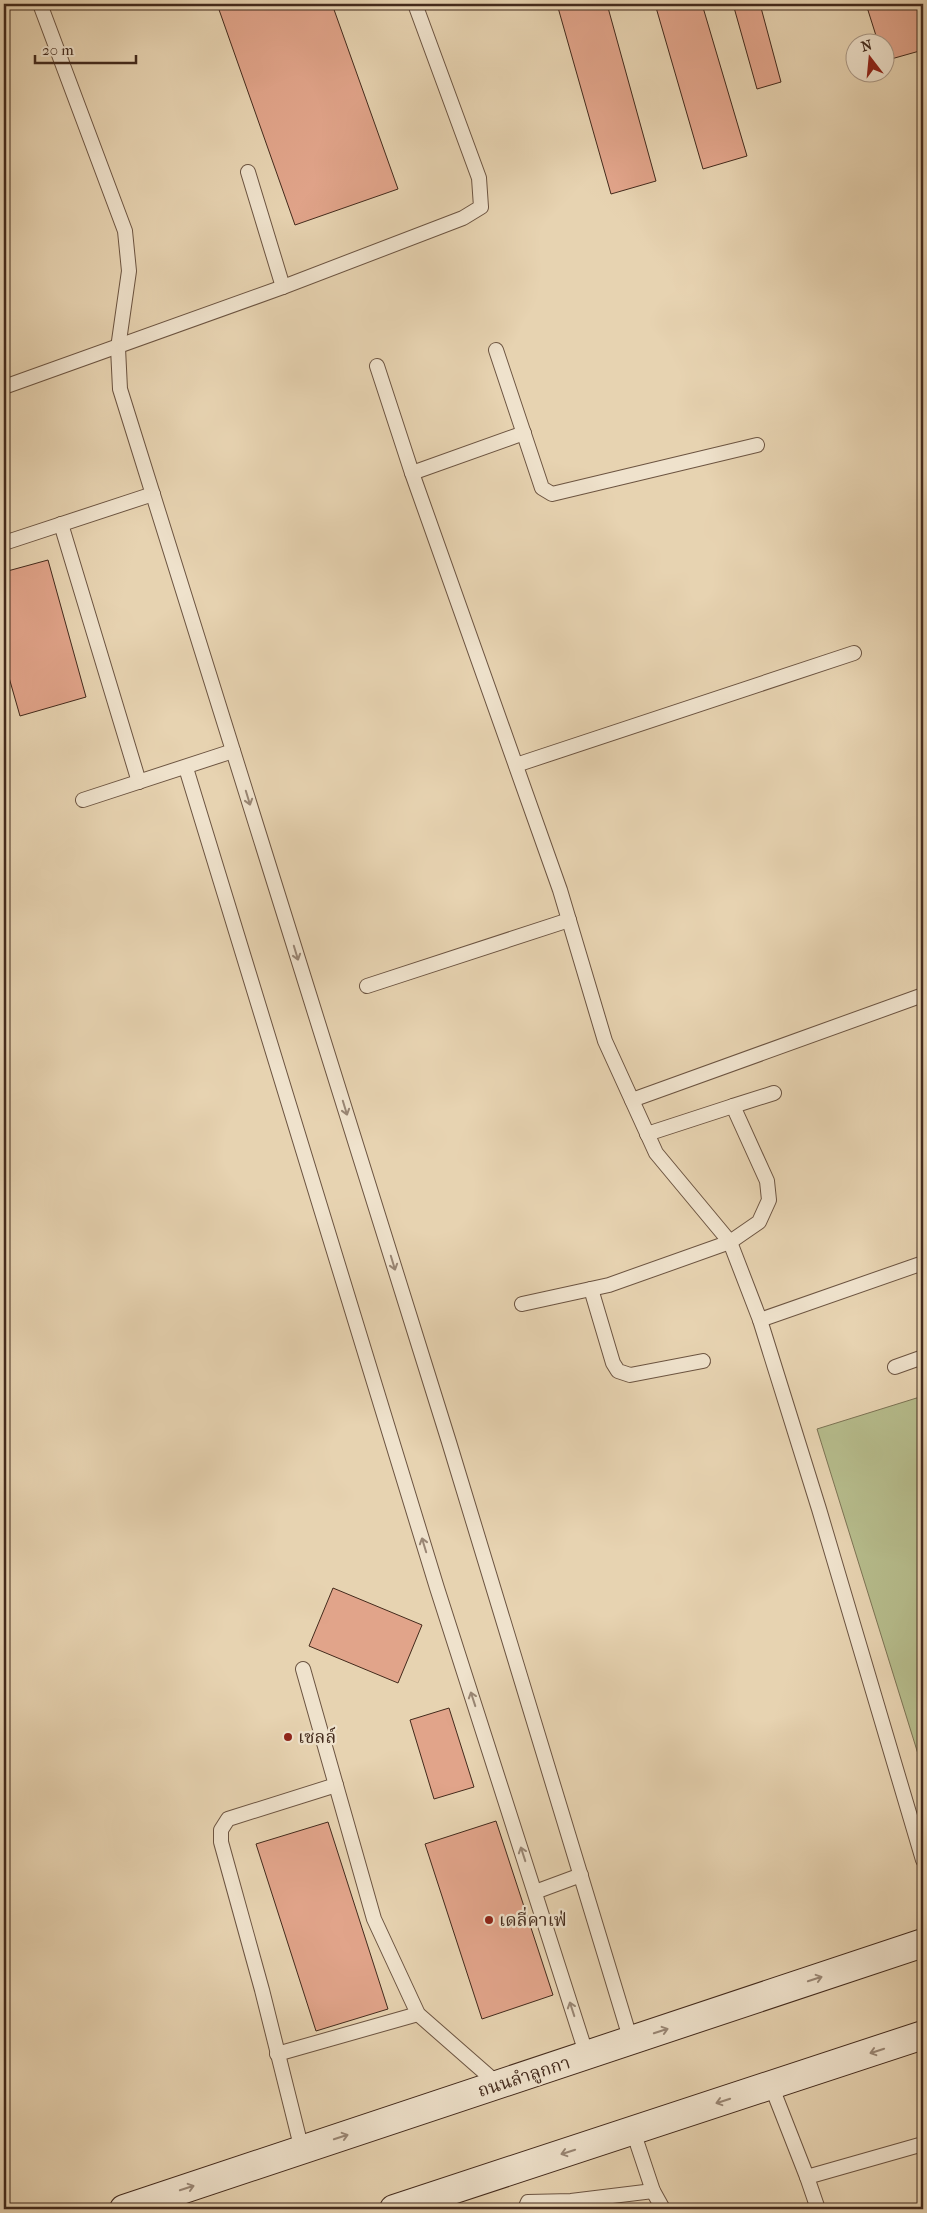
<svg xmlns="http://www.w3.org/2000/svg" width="927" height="2213" font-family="'IM FELL French Canon','Noto Serif Thai',serif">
<rect width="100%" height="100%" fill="#e7d3b1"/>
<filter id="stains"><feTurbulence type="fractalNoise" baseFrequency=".004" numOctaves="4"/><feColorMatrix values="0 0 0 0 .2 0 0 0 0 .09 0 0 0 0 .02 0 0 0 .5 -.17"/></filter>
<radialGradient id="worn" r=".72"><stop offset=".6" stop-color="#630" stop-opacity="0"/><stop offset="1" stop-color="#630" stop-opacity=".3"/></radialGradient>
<path fill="#b6bc8c" stroke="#7c7354" d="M923,1396V1770L817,1429Z"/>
<g fill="#e1a48a" stroke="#432a1c">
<path d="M217,4H332L398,189L295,225Z"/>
<path d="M557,4H607L656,181L611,194Z"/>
<path d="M655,4H702L747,156L703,169Z"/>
<path d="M733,4H760L781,82L757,89Z"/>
<path d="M866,4H923V50L884,61V42H878Z"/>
<path d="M48,560L86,697L20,716L4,660V572Z"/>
<path d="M333,1588L422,1625L398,1683L309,1646Z"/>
<path d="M449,1708L474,1787L434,1799L410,1720Z"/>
<path d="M496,1821L553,1995L482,2019L425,1844Z"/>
<path d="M328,1822L388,2009L316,2031L256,1844Z"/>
</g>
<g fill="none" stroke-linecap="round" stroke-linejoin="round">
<defs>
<g id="service">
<path d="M40,4L125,231L129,271L118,348L120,389L449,1442L631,2041"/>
<path d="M248,172L283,287"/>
<path d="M496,350L542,488L552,494L757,445"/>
<path d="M377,366L412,473L560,890L605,1041L656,1153L730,1242L760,1320L819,1509L923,1860"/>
<path d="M4,387L283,287L463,218L481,207L479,178L415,4"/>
<path d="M412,473L524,433"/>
<path d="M61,524L139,782"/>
<path d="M4,543L153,494"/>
<path d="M516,765L854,653"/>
<path d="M186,768L437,1588L587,2056"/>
<path d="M83,800L233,751"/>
<path d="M367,986L569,920"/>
<path d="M632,1100L923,995"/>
<path d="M733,1106L774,1093"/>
<path d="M591,1289L613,1363L618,1371L630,1375L703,1361"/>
<path d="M522,1304L609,1285L730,1242L759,1222L769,1200L767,1181L733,1106L647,1134"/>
<path d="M760,1320L923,1263"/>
<path d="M895,1367L923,1357"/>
<path d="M303,1669L374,1919L418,2014L499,2085"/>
<path d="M535,1892L581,1875"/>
<path d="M277,2054L418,2014"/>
<path d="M771,2085L807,2177L923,2144"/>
<path d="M633,2131L653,2191L663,2209"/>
<path d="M302,2150L262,1990L221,1842V1830L228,1819L336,1785"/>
<path d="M807,2177L818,2209"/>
<path d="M525,2209L528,2202L571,2201L653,2191"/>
</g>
<g id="secondary">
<path d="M124,2209L923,1943"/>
<path d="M394,2209L923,2035"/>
</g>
</defs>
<use href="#service" stroke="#6c5441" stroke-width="16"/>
<use href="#secondary" stroke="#432a1c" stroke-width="30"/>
<use href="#service" stroke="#efe2cc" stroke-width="14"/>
<use href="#secondary" stroke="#efe2cc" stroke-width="28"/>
</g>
<defs><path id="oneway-shaft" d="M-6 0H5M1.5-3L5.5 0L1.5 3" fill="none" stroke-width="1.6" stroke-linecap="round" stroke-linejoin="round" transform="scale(1.25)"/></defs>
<g stroke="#998674">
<use href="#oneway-shaft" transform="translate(248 798) rotate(73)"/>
<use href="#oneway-shaft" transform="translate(296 953) rotate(73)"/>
<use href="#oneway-shaft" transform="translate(345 1108) rotate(73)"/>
<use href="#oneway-shaft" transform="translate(393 1263) rotate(73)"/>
<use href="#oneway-shaft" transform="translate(424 1545) rotate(-107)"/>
<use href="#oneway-shaft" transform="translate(473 1699) rotate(-108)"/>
<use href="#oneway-shaft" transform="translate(523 1854) rotate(-108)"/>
<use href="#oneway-shaft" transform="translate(815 1979) rotate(-18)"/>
<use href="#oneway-shaft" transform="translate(572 2009) rotate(-108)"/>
<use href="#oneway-shaft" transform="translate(661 2031) rotate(-18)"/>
<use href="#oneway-shaft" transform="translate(877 2051) rotate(162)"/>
<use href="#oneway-shaft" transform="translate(723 2101) rotate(162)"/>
<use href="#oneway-shaft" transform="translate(341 2137) rotate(-18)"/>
<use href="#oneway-shaft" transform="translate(568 2152) rotate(162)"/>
<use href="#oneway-shaft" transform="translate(187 2188) rotate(-18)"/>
</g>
<g fill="#8f2418" stroke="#efe2cc" stroke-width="2">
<circle cx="288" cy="1737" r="5"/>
<circle cx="489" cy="1920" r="5"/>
</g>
<g text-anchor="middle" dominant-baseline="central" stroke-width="4.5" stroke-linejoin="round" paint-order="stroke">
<g font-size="18" fill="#432a1c" stroke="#efe2cc" text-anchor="start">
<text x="298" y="1737">เชลล์</text>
<text x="499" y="1920">เดลี่คาเฟ่</text>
</g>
<g font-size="18" fill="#432a1c" stroke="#efe2cc">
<text transform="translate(524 2077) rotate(-18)">ถนนลำลูกกา</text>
</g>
</g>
<rect width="927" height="2213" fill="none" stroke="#e7d3b1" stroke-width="20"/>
<rect x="5" y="5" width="917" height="2203" fill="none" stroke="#432a1c" stroke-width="2.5"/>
<rect x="10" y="10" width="907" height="2193" fill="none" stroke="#432a1c"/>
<g transform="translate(870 58) rotate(344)"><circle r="24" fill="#efe2cc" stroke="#aa9886"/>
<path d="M0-4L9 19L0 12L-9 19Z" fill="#8f2418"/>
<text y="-8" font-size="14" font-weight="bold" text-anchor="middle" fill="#432a1c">N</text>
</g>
<path d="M35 55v8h101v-8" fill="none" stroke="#432a1c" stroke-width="2.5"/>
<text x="42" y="55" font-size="15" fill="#432a1c" stroke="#efe2cc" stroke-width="4" paint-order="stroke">20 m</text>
<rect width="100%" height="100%" filter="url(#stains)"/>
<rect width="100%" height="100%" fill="url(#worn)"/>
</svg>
